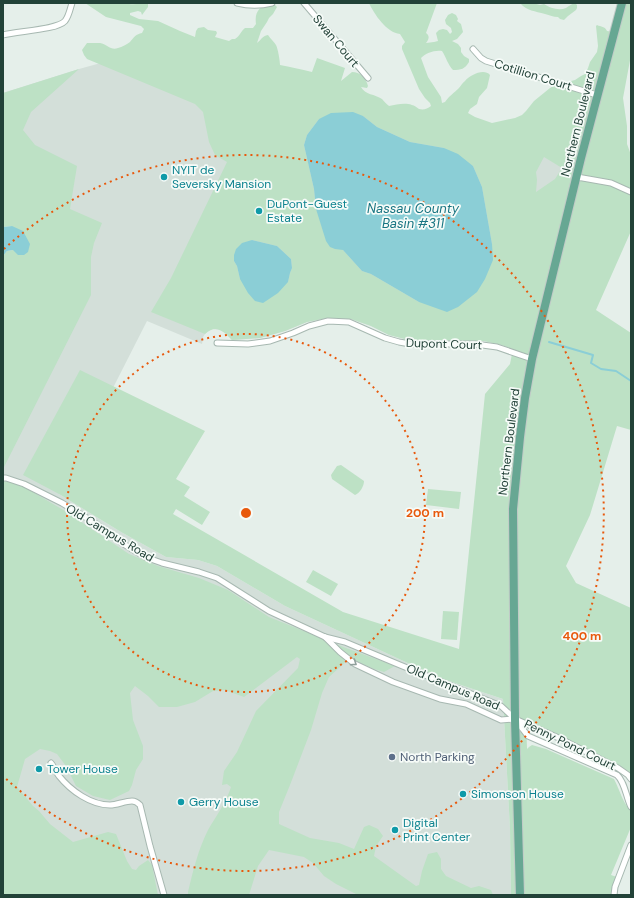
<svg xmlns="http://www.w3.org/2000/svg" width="634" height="898" font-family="'DM Sans',sans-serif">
<rect width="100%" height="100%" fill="#e5efea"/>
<path fill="#d3dfd9" d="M195,37L389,106L576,156L517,351L502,345L484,341L414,340L405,339L389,335L371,326L351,319L327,318L307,322L285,331L260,338L232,340L224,331L221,330L213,329L208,331L205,334L203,337L202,344L147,321L59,494L121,532L166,557L198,560L217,566L285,606L440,678L503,699L510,829L511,895H3V420L49,328L3,154V93L79,69Z"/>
<g fill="#bde1c5" fill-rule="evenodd">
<path d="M85,3H125C134,6 139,3 148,3V7L142,15L141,12L138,11L130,13V15L139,19L158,21L180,31L195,37L196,31L198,28L204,27L208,30L216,31L217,33L215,37L229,41L232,39H235C240,36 241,31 245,28H253L256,24C254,10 261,4 275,5L277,7L273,14L269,18L267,22L261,31L257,43C261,40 262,36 268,35C270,38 274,42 276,45C278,49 280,61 280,65C290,67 301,69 312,72L317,58L345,68L341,81L352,72C360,72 366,78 368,86L367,88L361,87C365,95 375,94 382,99C384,101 386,104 389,106C399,104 410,101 419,109C424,110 427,109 431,106L430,103L425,98L419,89L402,49V46L405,42L400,34C387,33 374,14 369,3H437L426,33C430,36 429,39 426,43L434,42L438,41L436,33L439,30L443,29L447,30L450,34L452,32L451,28L446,24L445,20L448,15L452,13L456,15L458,19L457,21L461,24L463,32L457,39L452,41L458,44L461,48V52L464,56L469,59V62C465,69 461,70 453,70C448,65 446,57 442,51C434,50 426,53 421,58L428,77L441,97L442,103L445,102C449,96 454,93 459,88C461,86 462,83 465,81C470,75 484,68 490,75L487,88L479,97L477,104L470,109L468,113L475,117L492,123L515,118L522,115L526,111L534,101L550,88L555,85L575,80L581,76L585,74L588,68L590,62L597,52L598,46L596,26L597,25C601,27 605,26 607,31L614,32L622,3H631V55L623,98L627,126V144L631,155V231L596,310L631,333V430L617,426L590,515L566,566L576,583L631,608V775L630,773L623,768L526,719L527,749L529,747L532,745L546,749L614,779C620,790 622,802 631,811V827L611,875L617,877L612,895H511L510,829L503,699L440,678L285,606L217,566L198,560L166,557L121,532L59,494L23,475L80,370L205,431L176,479L190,487L184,496L210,512L202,525L176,509L173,514L343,612L459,649L485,394L510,364L513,349L502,345L484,341L414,340L405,339L389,335L371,326L351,319L327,318L307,322L285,331L260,338L232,340C223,331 216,324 205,334L151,312L171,278L227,162L215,155L209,142L203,112L195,104L87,59L84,55L82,50L87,43C88,43 100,43 100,43C107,44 111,51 118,48C122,47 127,44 130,42C134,37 136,34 142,33L144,29L141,26L106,17ZM363,116L377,127L410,142L444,148L473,166L482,187L492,244L419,302L371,274L362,271L343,250L316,209L314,189L304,145L307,135L319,119ZM544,157L562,168L555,179L536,192L537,180L536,172ZM252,240L277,246L291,259L292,268L290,273L288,282L240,279L237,266L234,261Z"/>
<path d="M520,3H533L540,5L544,4C550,8 559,11 566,8C569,6 571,4 575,3L577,5V8L576,10L568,16L564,20L560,19L558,17C553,17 550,15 545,14C535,11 527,11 520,3Z"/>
<path d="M79,69L31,112L23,130L35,145L77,166L70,209L102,223L94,243L91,257V295L3,469V256L7,251L13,250L12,226L3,227V93Z"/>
<path d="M341,465L364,481C364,486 360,493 355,495L332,479L331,475L337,466Z"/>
<path d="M3,481L12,483L26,488L65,511L129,554L158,566L199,578L228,590L269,617L346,648L395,666L384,672L374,669L350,658L329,677L322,693L311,730L290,785L279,812V824L310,838L339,843L354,849L364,827L369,825L378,829L383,836L376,846L374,856L416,886L419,885L422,871L428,854L437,852L441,859V869L446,876L471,888L479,886L491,890L493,895H358L336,884L324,876L313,863L304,857L269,850L258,866L249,895H188V892C193,871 198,850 208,830C216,816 226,803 231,787L227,784L222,785L224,771L237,752L256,711L298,668L300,659L297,657L244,697L225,690L213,691L195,702L177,707H159L148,696L135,686L130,693L133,720L143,746V759L136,770L132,785L129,791L110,800L93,796L76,786L66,766L57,754L50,751L40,749L25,759L17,787L33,806L39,811L50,824L73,842L108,832L116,834L127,861L132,869L136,870L139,866L148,860L152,865L158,895H3Z"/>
<path d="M428,489L461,492L459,509L426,505Z"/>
<path d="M313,570L338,584L331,596L306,582Z"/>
<path d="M443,611L459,612L457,640L441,639Z"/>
</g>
<g fill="#8bced6">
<path d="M353,112L363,116L377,127L410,142L444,148L458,154L473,166L482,187L492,244L493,260L485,279L477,292L458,307L447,312L419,302L371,274L362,271L343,250L335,249L330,247L326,241L316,209L314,189L304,145L307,135L319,119L331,113Z"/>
<path d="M12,226L23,231L30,244L28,252L24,255H18L13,250L7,251L3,256V227Z"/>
<path d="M252,240L277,246L291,259L292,268L290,273L288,282L278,293L263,303L255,301L248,293L240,279L237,266L234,261V255L236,249L242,243Z"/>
</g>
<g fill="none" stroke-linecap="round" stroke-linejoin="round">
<path stroke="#8bced6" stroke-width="2" d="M549,342L593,355L591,363L601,369L616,371L631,381"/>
<defs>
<g id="street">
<path d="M237,3C249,6 260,6 272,3"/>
<path d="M304,3L368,78"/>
<path d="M3,35C17,31 57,30 65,21C69,16 70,9 72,3"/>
<path d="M473,49L481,58L486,61L597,95"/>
<path d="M577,177L611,183L631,192"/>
<path d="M217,343L248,344L270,341L293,333L309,326L328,321L349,322L385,338L399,342L410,344H475L497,347L532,359"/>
<path d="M3,478H6L24,484L62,503L95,523L122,543L145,557L162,563L199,572L217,578L269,611L325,637L345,642L400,665L501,706L515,719"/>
<path d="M325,637L340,652L355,664L393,682L440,699L466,704L501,720L515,719"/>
<path d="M51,763C54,767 56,772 59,776C71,791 91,805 110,805C117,805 125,801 132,801C135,801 138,803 140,805L150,846L164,895"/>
<path d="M631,779L628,775L618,768L561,739L515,719L528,736L617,775C625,782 626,797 631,807"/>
<path d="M614,895L615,887L631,845"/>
</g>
<path id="primary" d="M520,895L515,719L513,509L520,437L525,398L532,359L581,158L622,3"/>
</defs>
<use href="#street" stroke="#a7b8b1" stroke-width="7"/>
<use href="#primary" stroke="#c1cac7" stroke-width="10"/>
<use href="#street" stroke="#fff" stroke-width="5"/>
<use href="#primary" stroke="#67a793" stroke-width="8"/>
</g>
<defs><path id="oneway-chevron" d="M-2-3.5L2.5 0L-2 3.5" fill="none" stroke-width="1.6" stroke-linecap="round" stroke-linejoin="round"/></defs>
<use stroke="#90a09c" href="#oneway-chevron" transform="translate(354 663) rotate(34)"/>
<g fill="none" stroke="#e8590c" stroke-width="2" stroke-dasharray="2 4">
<circle cx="246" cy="513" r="179"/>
<path d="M4 249A358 358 0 1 1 4 777"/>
</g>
<g fill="#0f9aa8" stroke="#f6fbf8" stroke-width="1.5">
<circle cx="164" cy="177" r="4"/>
<circle cx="259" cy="211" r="4"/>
<circle cx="39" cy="769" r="4"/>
<circle cx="463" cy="794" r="4"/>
<circle cx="181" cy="802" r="4"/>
<circle cx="395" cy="830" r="4"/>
</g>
<circle fill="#5c6f8a" stroke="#f6fbf8" stroke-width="1.5" cx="392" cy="757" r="4"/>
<g text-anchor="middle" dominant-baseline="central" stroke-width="3.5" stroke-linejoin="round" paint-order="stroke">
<g font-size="12" fill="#224238" stroke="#f6fbf8">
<text transform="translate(336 41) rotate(50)">Swan Court</text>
<text transform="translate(533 75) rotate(17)">Cotillion Court</text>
<text transform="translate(578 124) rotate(-76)">Northern Boulevard</text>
<text transform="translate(444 344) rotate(2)">Dupont Court</text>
<text transform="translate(509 442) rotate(-83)">Northern Boulevard</text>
<text transform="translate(110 533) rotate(31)">Old Campus Road</text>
<text transform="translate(453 687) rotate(23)">Old Campus Road</text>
<text transform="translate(570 745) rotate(26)">Penny Pond Court</text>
</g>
<g font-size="12" fill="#0d838f" stroke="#f6fbf8" text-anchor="start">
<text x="172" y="170">NYIT de<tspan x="172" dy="14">Seversky Mansion</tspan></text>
<text x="267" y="204">DuPont-Guest<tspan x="267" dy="14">Estate</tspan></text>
<text x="47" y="769">Tower House</text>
<text x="471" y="794">Simonson House</text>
<text x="189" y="802">Gerry House</text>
<text x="403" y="823">Digital<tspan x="403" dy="14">Print Center</tspan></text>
</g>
<g font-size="12" fill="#4e5e75" stroke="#f6fbf8" text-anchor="start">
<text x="400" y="757">North Parking</text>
</g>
<g font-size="13" font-style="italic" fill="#187582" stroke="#f6fbf8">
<text x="413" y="208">Nassau County<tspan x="413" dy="15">Basin #311</tspan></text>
</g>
</g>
<circle cx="246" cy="513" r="6" fill="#e8590c" stroke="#f6fbf8" stroke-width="2"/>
<g font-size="12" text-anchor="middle" font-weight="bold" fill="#e8590c" stroke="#f6fbf8" stroke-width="3.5" stroke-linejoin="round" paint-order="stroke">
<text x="425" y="517">200 m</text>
<text x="582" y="640">400 m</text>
</g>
<rect width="634" height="898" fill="none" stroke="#224238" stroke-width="8"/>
</svg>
